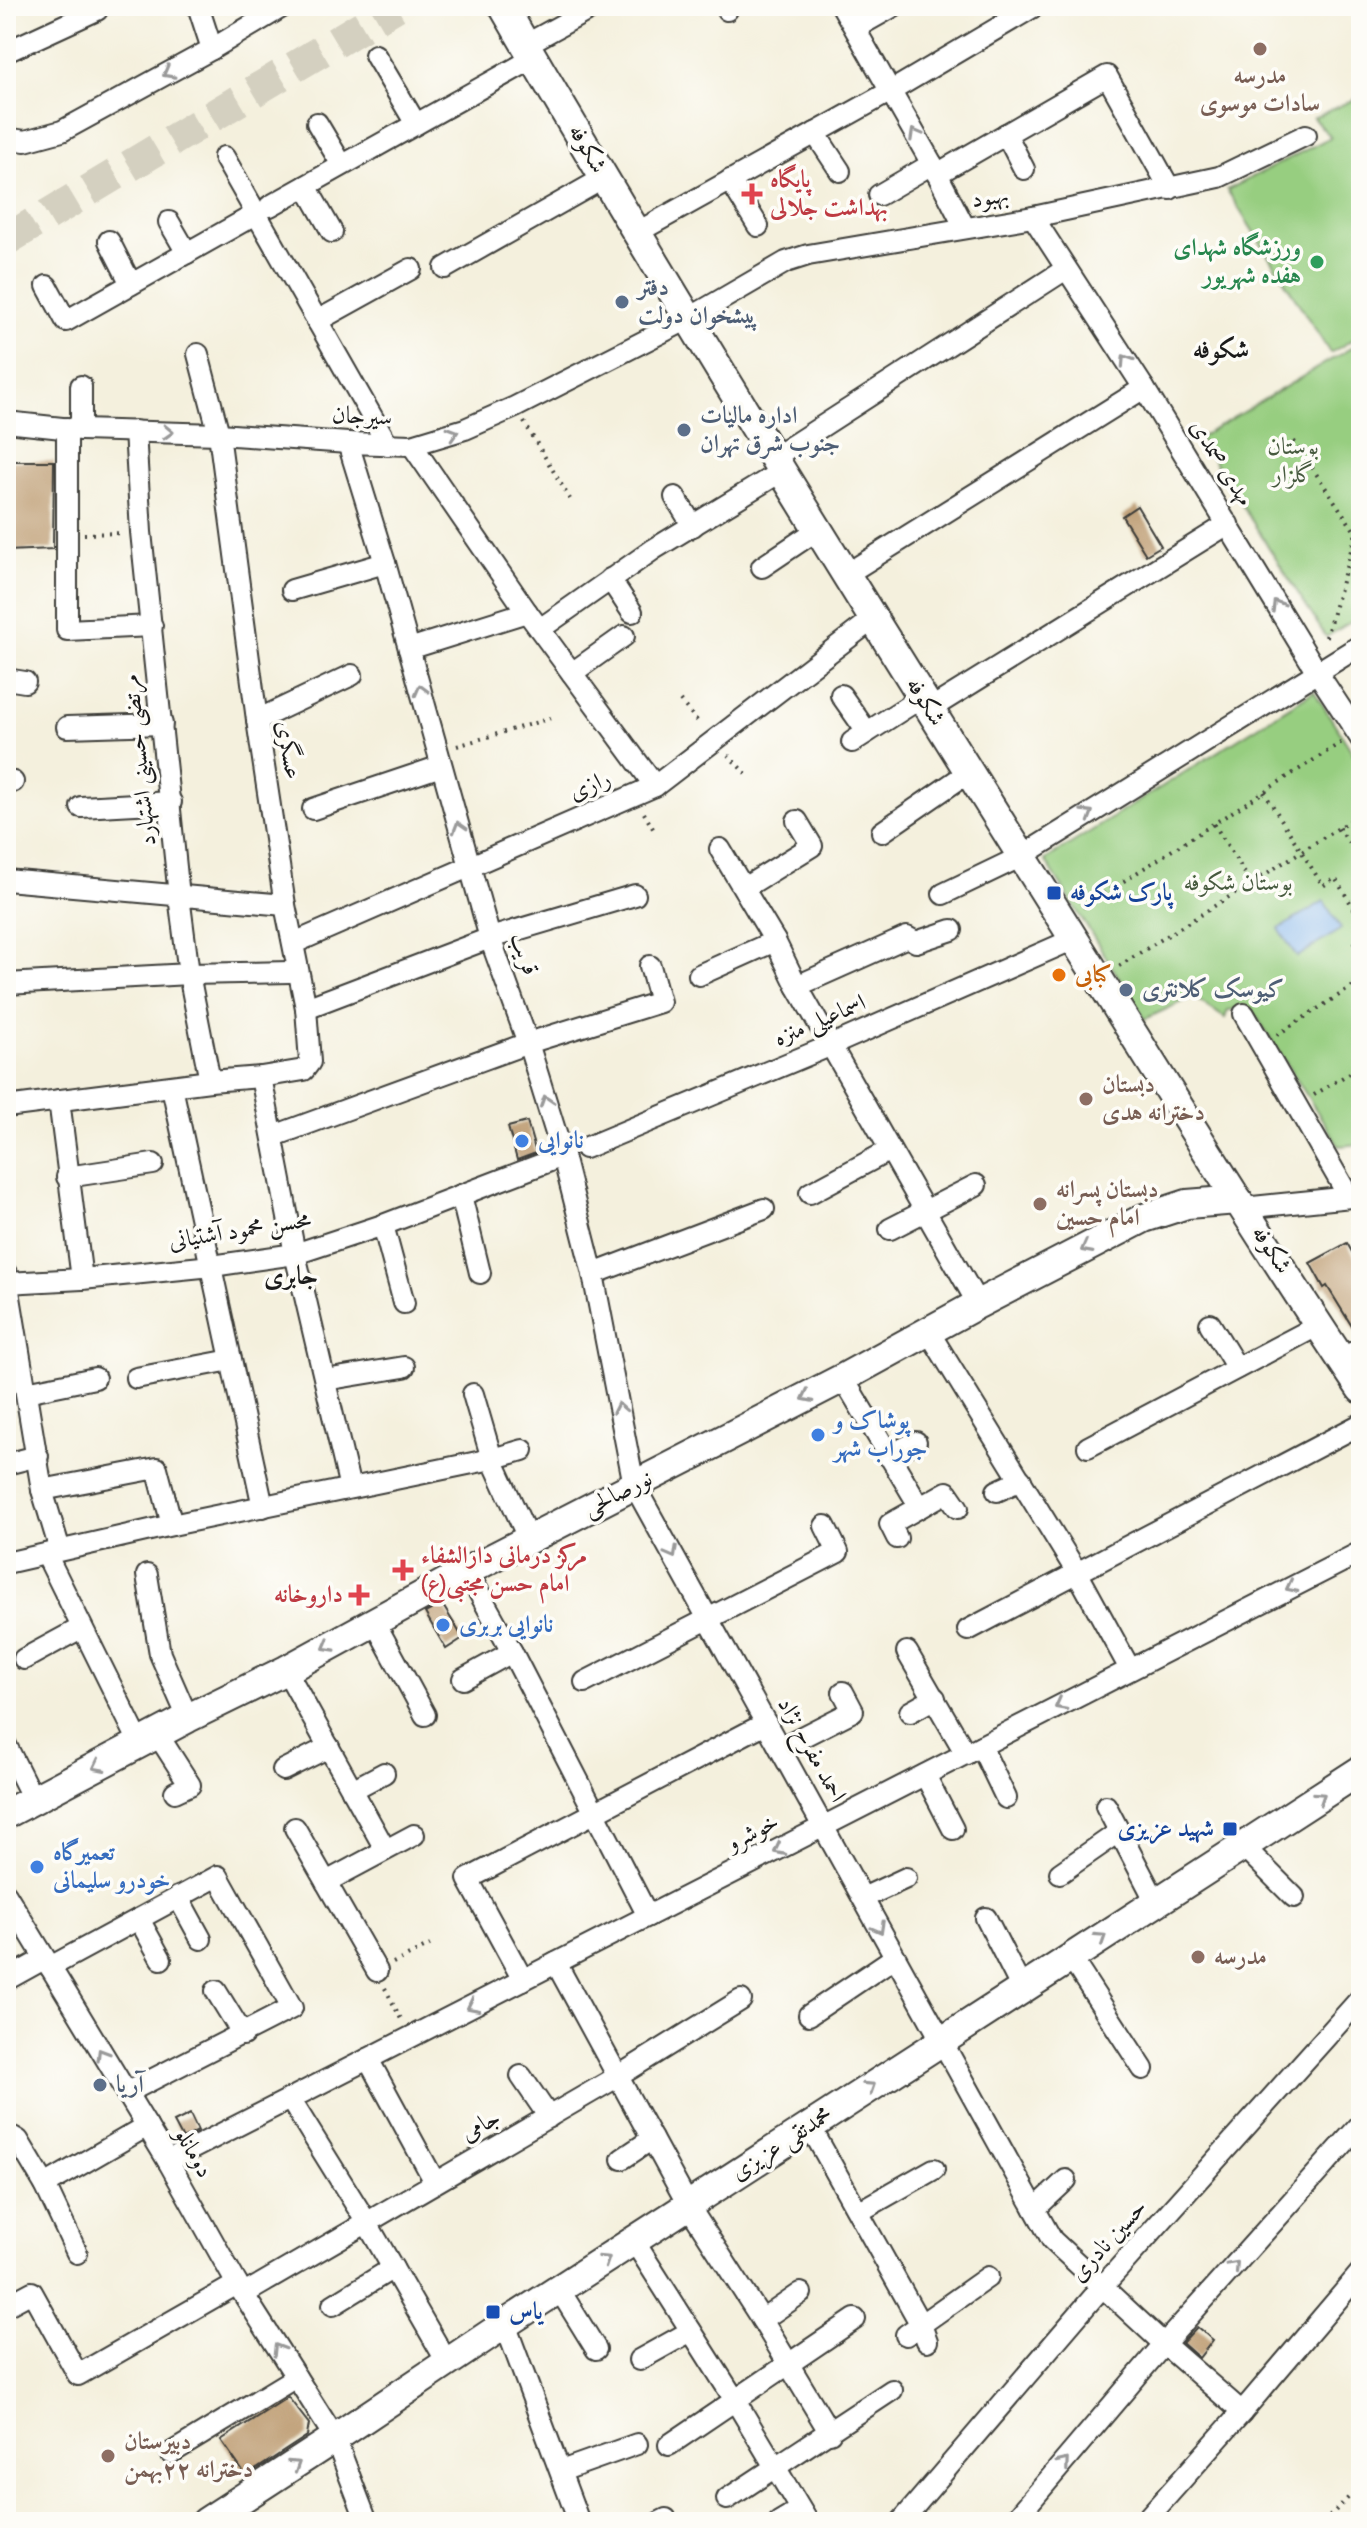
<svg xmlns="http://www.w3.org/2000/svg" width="1367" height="2528" font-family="'IM FELL English',Amiri,serif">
<rect width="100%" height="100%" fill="#fdfcf7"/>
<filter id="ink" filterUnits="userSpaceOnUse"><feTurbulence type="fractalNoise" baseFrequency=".0125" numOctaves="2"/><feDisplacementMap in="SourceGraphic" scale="16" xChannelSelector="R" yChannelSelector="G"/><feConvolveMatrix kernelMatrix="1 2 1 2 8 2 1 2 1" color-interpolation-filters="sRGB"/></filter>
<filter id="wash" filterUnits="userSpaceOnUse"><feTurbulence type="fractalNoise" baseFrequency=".006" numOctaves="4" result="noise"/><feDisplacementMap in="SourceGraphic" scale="32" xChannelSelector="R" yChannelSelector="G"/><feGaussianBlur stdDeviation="1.8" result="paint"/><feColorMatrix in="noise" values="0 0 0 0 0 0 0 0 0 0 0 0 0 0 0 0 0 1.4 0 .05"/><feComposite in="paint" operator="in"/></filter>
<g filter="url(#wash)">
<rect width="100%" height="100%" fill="#f4f0dd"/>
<g fill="#97ce80" stroke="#5a754e" stroke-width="2">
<path d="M1361,96V335L1330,353L1227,190L1331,137L1313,118Z"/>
<path d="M1361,342V616L1326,637L1199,438Z"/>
<path d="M1314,691L1361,766V1144L1339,1146L1251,1008L1228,1010L1225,1018L1193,997L1145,1019L1045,860Z"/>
</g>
<path fill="#7fb2ec" stroke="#4e6784" stroke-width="2" d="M1324,901L1341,929L1297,957L1279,929Z"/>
<g id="blocks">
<g fill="#c1a27a">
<path d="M6,461H54L53,549L6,551Z"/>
<path d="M1137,506L1161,546L1146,555L1122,516Z"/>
<path d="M527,1122L536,1153L517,1160L508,1127Z"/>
<path d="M1347,1243L1361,1268V1335L1358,1336L1327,1286L1324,1288L1310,1263Z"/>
<path d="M442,1604L463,1638L446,1649L425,1613Z"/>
<path d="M190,2114L198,2131L183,2139L174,2122Z"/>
<path d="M1197,2327L1213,2340L1199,2358L1182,2343Z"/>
<path d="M288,2397L309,2424L307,2436L246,2476L221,2440Z"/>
</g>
</g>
</g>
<g filter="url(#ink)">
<use href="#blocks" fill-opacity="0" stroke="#3c3c39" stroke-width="2"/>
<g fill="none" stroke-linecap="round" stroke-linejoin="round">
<path stroke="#d4d0c0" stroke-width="32" stroke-dasharray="32 16" stroke-linecap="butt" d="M6,240L396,6"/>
<defs>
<g id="street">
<path d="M198,6L212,49"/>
<path d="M725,6L727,10"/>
<path d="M842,6L932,164L965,228"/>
<path d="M855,28L894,6"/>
<path d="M525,45L596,6"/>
<path d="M6,52L97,10"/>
<path d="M375,55L416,124"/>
<path d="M317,123L342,165"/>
<path d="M815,133L840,171"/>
<path d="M1006,134L1024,169"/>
<path d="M6,138L25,141L62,131L212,49L284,6"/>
<path d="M224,157L388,445"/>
<path d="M937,174L1107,76L1170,189"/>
<path d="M730,180L758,226"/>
<path d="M306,186L332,232"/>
<path d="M879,195L932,164"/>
<path d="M270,206L534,58"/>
<path d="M1033,217L1144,388L1317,672L1361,739"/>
<path d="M169,222L187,253"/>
<path d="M636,233L891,91L1035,6"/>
<path d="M109,241L131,284"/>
<path d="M445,268L604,178"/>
<path d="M47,286L66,321L256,214"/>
<path d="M317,321L411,269"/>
<path d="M81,386V430"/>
<path d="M6,422L81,430L219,434L348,443L412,445L465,429L515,407L688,319L786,262L808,255L1033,217L1219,177L1306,135"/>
<path d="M67,428V630L152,626"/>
<path d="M135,431L141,532L179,896L189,974L210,1081"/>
<path d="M348,443L385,563L490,938L528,1043L563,1156L593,1274L634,1485L1052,2240L1164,2344L1242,2412"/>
<path d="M412,445L527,612L655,786"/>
<path d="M773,458L1066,269"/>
<path d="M675,497L693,526"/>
<path d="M762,567L817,530"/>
<path d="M845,575L1144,388"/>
<path d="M610,579L632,612"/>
<path d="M292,590L385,563"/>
<path d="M540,629L654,549L782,471"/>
<path d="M409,649L527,612"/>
<path d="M572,673L624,636"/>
<path d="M6,679L25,682"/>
<path d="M841,695L867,732"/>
<path d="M930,709L1228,524"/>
<path d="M257,720L352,675"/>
<path d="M67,727L162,724"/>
<path d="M852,742L922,697"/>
<path d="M6,781L13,782"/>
<path d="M81,807L171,802"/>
<path d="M313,809L441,766"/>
<path d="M882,832L969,772"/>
<path d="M720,849L775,941L797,986L978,1304"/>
<path d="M6,880L285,905"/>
<path d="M744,888L812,846L797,821"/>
<path d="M943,894L1022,856L1361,645"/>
<path d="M294,943L655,786L873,619"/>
<path d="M699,975L775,941"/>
<path d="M6,984L189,974L290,972"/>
<path d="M797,986L907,937L916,942L952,930"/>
<path d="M306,1008L490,938L635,895"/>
<path d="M1244,1014L1349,1197"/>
<path d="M261,1077L295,1254L350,1488"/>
<path d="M172,1087L263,1507"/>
<path d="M59,1100L82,1279"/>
<path d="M6,1107L210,1081L261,1077L304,1070L310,1062L306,1008L285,905L257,720L219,434L198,354"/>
<path d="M274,1136L528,1043L660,1002L650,966"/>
<path d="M585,1148L832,1045L1074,939"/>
<path d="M67,1177L153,1164"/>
<path d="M810,1193L890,1150"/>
<path d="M461,1195L480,1273"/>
<path d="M1243,1208L1361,1196"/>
<path d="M383,1225L404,1303"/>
<path d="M890,1229L976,1185"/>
<path d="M6,1273L42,1490L60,1550"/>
<path d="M593,1274L764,1209"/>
<path d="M6,1283L82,1279L212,1266L295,1254L383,1225L563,1156"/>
<path d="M1210,1324L1237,1368"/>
<path d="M929,1332L1078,1574L1130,1669"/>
<path d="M1341,1359L1361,1348"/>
<path d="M136,1378L231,1360"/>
<path d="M843,1378L920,1507"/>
<path d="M325,1380L404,1367"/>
<path d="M26,1392L95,1378"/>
<path d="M473,1394L492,1459L529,1540"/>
<path d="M1088,1447L1319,1325"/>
<path d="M888,1456L916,1442"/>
<path d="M6,1464L38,1456"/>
<path d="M42,1490L157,1468L172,1525"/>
<path d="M997,1491L1021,1480"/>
<path d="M897,1538L890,1524L947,1492L958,1508"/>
<path d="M46,1554L140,1744"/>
<path d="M6,1563L172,1525L492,1459L523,1450"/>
<path d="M467,1571L512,1652L648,1916"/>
<path d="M147,1575L160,1654L188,1718"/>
<path d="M374,1621L425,1715"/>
<path d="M968,1630L1361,1424"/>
<path d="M907,1652L966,1754"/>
<path d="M24,1659L81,1628"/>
<path d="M286,1670L385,1849"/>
<path d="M463,1679L512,1652"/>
<path d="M585,1682L838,1552L825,1526"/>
<path d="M910,1712L935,1698"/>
<path d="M158,1735L190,1785L175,1792"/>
<path d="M6,1745L33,1799"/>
<path d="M981,1746L1006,1798"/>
<path d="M780,1748L853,1711L843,1692"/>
<path d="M283,1770L329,1747"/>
<path d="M925,1775L953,1829"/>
<path d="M352,1790L384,1773"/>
<path d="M1106,1806L1156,1902"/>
<path d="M295,1828L377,1971"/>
<path d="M1243,1846L1294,1897"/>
<path d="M1060,1873L1119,1832"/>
<path d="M326,1882L414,1835"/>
<path d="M6,1894L168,2161L237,2284L335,2438L367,2522"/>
<path d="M178,1897L201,1939"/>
<path d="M863,1898L906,1878"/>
<path d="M986,1918L1022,1989"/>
<path d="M139,1919L161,1959"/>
<path d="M1071,1958L1143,2069"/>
<path d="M556,1963L688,2205L762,2320L830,2433"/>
<path d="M50,1967L218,1876L292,2008L126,2093"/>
<path d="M6,1980L44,1959"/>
<path d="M523,1980L468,1879L766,1723"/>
<path d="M216,1991L243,2035"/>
<path d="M809,2015L895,1957"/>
<path d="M368,2059L435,2182"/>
<path d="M521,2076L549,2117"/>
<path d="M290,2099L367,2223L447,2362"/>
<path d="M810,2126L921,2325L927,2341"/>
<path d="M6,2139L13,2137L18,2140L45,2185L77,2253"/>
<path d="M622,2159L652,2139"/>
<path d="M168,2161L1361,1552"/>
<path d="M45,2185L147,2126"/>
<path d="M1035,2209L1066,2180"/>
<path d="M860,2211L934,2169"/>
<path d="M634,2241L735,2400L808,2522"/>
<path d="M559,2289L596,2349"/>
<path d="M244,2294L617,2077L741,2000"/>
<path d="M333,2305L393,2268"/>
<path d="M6,2306L32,2292L78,2375L237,2284"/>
<path d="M762,2320L801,2293"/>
<path d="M505,2324L579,2522"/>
<path d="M906,2335L988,2277"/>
<path d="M639,2360L691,2331"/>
<path d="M669,2445L855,2319"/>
<path d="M171,2453L296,2377"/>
<path d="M561,2471L637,2444"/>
<path d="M727,2499L892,2390"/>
<path d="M660,2522L666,2519"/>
<path d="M779,2522L799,2510"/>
<path d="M901,2522L1102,2287L1361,1998"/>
<path d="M1013,2522L1164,2344L1361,2124"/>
<path d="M1144,2522L1242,2412L1361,2272"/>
</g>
<g id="secondary">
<path d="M503,6C670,294 846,576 1023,858C1135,1035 1244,1215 1361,1389"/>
<path d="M6,1814L188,1718L286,1670L467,1571L843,1378L978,1304L1144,1218L1187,1204L1238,1200"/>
<path d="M206,2522L335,2438L505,2324L1361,1770"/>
</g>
</defs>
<use href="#street" stroke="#3c3c39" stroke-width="24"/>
<use href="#secondary" stroke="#3c3c39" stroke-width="32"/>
<g stroke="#3c3c39" stroke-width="4" stroke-dasharray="2 6" stroke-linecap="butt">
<path d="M524,422L570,499"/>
<path d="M1294,441L1356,533"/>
<path d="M84,534L123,533"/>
<path d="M1326,637L1356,533L1361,530"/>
<path d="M680,701L701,725"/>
<path d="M457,746L551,718"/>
<path d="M728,755L749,777"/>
<path d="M1264,792L1323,886L1335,878L1361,920"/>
<path d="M644,813L655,832"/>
<path d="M1214,824L1251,883"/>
<path d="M1339,828L1361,861"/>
<path d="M1083,907L1342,742"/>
<path d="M1361,938L1353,944L1361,956"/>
<path d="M1119,966L1361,814"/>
<path d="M1277,1035L1361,981"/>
<path d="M1314,1095L1361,1066"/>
<path d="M393,1963L430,1945"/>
<path d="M385,1988L401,2019"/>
<path d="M1324,2522L1361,2485"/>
</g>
<use href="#street" stroke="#fff" stroke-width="20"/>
<use href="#secondary" stroke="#fff" stroke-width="28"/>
</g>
<defs><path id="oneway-chevron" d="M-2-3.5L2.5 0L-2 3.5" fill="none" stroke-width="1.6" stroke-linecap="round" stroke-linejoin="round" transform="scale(2)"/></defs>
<g stroke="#999">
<use href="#oneway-chevron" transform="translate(168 73) rotate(151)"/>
<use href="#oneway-chevron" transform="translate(915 134) rotate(-119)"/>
<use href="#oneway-chevron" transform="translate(1126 360) rotate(-123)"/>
<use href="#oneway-chevron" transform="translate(168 432) rotate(2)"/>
<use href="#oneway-chevron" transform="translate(453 433) rotate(-17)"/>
<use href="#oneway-chevron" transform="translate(1277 605) rotate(-121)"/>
<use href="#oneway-chevron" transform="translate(421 690) rotate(-105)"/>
<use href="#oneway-chevron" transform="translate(1088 814) rotate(-32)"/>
<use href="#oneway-chevron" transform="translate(459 827) rotate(-107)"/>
<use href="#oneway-chevron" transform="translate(546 1101) rotate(-108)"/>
<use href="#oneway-chevron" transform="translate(1086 1248) rotate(152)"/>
<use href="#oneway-chevron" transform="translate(807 1397) rotate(153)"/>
<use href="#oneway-chevron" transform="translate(619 1408) rotate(-101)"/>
<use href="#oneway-chevron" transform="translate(672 1553) rotate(61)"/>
<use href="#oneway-chevron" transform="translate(1291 1587) rotate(153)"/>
<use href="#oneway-chevron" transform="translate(328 1646) rotate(151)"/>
<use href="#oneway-chevron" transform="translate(1060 1705) rotate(152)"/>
<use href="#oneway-chevron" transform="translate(98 1766) rotate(153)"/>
<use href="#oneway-chevron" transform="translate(1320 1797) rotate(-33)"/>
<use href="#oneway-chevron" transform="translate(779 1850) rotate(153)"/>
<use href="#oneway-chevron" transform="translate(879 1928) rotate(61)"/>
<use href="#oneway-chevron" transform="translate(1101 1938) rotate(-33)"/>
<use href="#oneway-chevron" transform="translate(472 2006) rotate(153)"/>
<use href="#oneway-chevron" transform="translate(102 2054) rotate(-121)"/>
<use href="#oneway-chevron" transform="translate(870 2087) rotate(-33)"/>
<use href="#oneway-chevron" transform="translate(605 2260) rotate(-33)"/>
<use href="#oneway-chevron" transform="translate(1234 2266) rotate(-48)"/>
<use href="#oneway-chevron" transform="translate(278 2349) rotate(-122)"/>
<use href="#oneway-chevron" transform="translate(1064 2463) rotate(-50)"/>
<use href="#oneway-chevron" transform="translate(295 2465) rotate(-33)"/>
</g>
</g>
<g fill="#8d6e63" stroke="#fdfcf7" stroke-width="3">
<circle cx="1260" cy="49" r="8"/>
<circle cx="1086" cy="1099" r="8"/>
<circle cx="1040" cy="1204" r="8"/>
<circle cx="1198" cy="1957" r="8"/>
<circle cx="108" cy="2456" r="8"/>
</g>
<g fill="#e0444e" stroke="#fdfcf7" stroke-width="3">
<path d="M748 182h8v8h8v8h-8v8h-8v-8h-8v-8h8z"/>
<path d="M399 1558h8v8h8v8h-8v8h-8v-8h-8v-8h8z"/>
<path d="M355 1583h8v8h8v8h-8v8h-8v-8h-8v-8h8z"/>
</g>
<circle fill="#2e9e5b" stroke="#fdfcf7" stroke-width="3" cx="1317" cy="262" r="8"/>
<g fill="#5c6f8a" stroke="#fdfcf7" stroke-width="3">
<circle cx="622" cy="302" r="8"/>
<circle cx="684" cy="430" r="8"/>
<circle cx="1126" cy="990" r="8"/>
<circle cx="100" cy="2085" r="8"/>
</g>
<g fill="#1a4fb4" stroke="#fdfcf7" stroke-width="3">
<rect x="1046" y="885" width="16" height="16" rx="4"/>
<rect x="1222" y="1821" width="16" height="16" rx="4"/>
<rect x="485" y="2304" width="16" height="16" rx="4"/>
</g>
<circle fill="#e8710a" stroke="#fdfcf7" stroke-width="3" cx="1059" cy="975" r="8"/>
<g fill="#3f7fe0" stroke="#fdfcf7" stroke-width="3">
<circle cx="522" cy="1141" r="8"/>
<circle cx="818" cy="1435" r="8"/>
<circle cx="443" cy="1625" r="8"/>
<circle cx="37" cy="1867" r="8"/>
</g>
<g text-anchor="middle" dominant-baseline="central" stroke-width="7" stroke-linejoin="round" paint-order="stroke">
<g font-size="24" font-weight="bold" fill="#785e54" stroke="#fdfcf7" text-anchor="start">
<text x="1260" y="76" text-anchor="middle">مدرسه<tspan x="1260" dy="28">سادات موسوی</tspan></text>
<text x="1102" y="1085">دبستان<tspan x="1102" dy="28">دخترانه هدی</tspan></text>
<text x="1056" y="1190">دبستان پسرانه<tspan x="1056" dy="28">امام حسین</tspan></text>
<text x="1214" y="1957">مدرسه</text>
<text x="124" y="2442">دبیرستان<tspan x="124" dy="28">دخترانه ۲۲بهمن</tspan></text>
</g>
<g font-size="24" fill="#1c1c1c" stroke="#fdfcf7">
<text transform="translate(587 149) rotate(60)">شکوفه</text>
<text transform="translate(990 198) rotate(-9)">بهبود</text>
<text transform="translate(362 417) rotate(3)">سیرجان</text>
<text transform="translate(1221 463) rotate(58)">مهدی صمدی</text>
<text transform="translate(925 702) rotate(58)">شکوفه</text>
<text transform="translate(288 750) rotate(81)">عسگری</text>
<text transform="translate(140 760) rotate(-96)">مرتضی حسینی اشتهارد</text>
<text transform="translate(590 786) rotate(-23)">رازی</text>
<text transform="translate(524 954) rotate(71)">قریب</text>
<text transform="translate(820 1021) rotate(-23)">اسماعیلی منزه</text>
<text transform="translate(240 1231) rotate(-9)">محسن محمود آشتیانی</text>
<text transform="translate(1271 1250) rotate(57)">شکوفه</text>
<text transform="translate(618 1494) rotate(-27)">نورصالحی</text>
<text transform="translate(811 1750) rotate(61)">احمد مفرح نژاد</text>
<text transform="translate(753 1833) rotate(-27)">خوشرو</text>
<text transform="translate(481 2126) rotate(-30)">جامی</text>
<text transform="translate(782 2144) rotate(-33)">محمدتقی عزیزی</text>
<text transform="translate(193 2153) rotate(60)">دومانلو</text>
<text transform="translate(1109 2241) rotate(-48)">حسین نادری</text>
</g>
<g font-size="24" font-weight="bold" fill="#be3a42" stroke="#fdfcf7" text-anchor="start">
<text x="770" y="180">پایگاه<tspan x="770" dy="28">بهداشت جلالی</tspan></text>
<text x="421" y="1556">مرکز درمانی دارالشفاء<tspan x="421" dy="28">امام حسن مجتبی(ع)</tspan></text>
<text x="343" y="1595" text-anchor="end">داروخانه</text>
</g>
<g font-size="24" font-weight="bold" fill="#27864d" stroke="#fdfcf7" text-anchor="end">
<text x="1301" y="248">ورزشگاه شهدای<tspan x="1301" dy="28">هفده شهریور</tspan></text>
</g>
<g font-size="24" font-weight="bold" fill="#4e5e75" stroke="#fdfcf7" text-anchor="start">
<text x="638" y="288">دفتر<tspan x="638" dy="28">پیشخوان دولت</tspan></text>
<text x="700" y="416">اداره مالیات<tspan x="700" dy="28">جنوب شرق تهران</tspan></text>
<text x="1142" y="990">کیوسک کلانتری</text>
<text x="116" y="2085">آریا</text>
</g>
<g font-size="24" fill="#475a3f" stroke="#fdfcf7">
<text x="1293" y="447">بوستان<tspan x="1293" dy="28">گلزار</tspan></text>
<text x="1238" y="883">بوستان شکوفه</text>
</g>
<g font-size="24" font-weight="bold" fill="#164399" stroke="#fdfcf7" text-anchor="start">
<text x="1070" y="893">پارک شکوفه</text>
<text x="1214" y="1829" text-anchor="end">شهید عزیزی</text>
<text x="509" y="2312">یاس</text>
</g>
<g font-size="24" font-weight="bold" fill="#c56008" stroke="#fdfcf7" text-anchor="start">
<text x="1075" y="975">کبابی</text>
</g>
<g font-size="24" font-weight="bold" fill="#366cbe" stroke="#fdfcf7" text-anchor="start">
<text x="538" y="1141">نانوایی</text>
<text x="834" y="1421">پوشاک و<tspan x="834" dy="28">جوراب شهر</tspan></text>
<text x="459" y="1625">نانوایی بربری</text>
<text x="53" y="1853">تعمیرگاه<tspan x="53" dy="28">خودرو سلیمانی</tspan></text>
</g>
<g font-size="26" font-weight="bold" fill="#1c1c1c" stroke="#fdfcf7">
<text x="1221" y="350">شکوفه</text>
<text x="291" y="1276">جابری</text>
</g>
</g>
<rect width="1367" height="2528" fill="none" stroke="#fdfcf7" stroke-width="32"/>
</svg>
